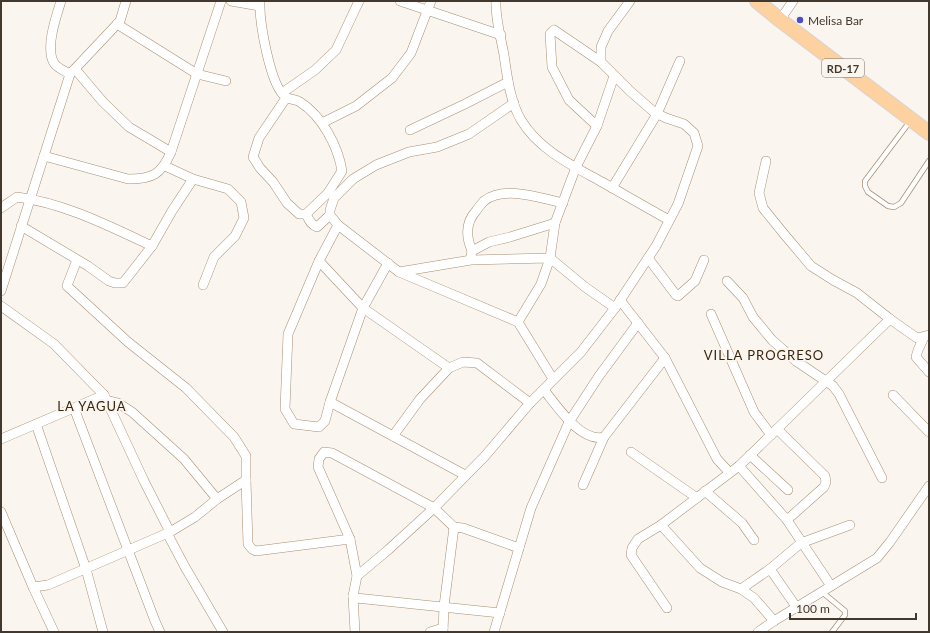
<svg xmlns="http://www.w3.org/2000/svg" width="930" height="633" font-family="Lato,sans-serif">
<rect width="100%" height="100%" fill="#fbf5ef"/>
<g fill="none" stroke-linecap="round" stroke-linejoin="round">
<defs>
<g id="service">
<path d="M911,120L865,181V186L868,192L888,206L894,207L901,203L929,161"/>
<path d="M822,592L845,611V615L832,632"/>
</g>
<g id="minor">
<path d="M61,1C56,17 45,48 54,63C57,68 65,71 70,74"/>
<path d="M231,1L259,6"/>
<path d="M260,1C259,20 270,87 286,97C290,100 296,99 300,102C322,116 338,146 342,171L328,193L306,214H299L287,203L273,182L260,168L253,157L259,138L286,98"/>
<path d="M400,1L501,35"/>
<path d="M496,1C495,18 501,38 504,55C507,76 510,101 521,120C539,150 573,166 602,182C625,195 647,208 669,220"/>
<path d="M780,20L793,1"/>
<path d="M117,24L197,74L226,81"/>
<path d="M75,69L103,102L129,127L171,152"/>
<path d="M282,93L315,70L336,50L359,1"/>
<path d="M514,103L469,134L437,147L409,152L376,165L353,179L334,198L330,210V215L338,225L399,272L518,322"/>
<path d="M322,123L356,106L392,78L411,53L431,1"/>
<path d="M597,126L569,100L552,67L550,34L554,30L601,62"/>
<path d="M410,130L465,104L508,82"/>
<path d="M44,156L128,179C152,179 161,175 171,152L221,1"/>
<path d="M766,161L759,193L763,208L784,234L811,266L833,280L857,293L890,319L917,338L929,335"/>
<path d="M165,166L193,179L228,189L241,202L244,218L235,236L214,257L203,285"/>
<path d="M612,188L657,114L680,61"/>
<path d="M1,208L17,197C64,203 109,226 152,246"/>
<path d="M306,214C309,220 311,225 317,227L330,215"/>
<path d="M338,225L319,261L288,334L285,409L294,424L319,427L325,421L330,402L363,308L388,263"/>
<path d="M21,226L88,266L109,281L115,283H123L152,246L172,211L193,179"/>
<path d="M472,251C466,237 465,223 476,211C478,208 481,204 484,201C504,185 540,198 563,203"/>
<path d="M471,256L472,251L489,242L510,237L555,223"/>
<path d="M648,258L676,295L678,296L695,281L704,260"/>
<path d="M319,261L363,308L449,368"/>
<path d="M399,272L471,260L550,258L585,287L615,308"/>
<path d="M727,281L743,298L753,317L772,340L796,361L833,386L839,394L882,478"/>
<path d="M1,291L70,74L120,21L126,1"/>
<path d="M620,300L665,358L717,459L729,472"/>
<path d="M1,306L54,344L104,395L144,481L170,532"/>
<path d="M711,314L754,412L771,435"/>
<path d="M924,337L918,350L916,357L929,372"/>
<path d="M553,379L518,322L541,284L550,258L555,223L576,167L597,126L614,76"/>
<path d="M544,390C557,406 581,443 604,437"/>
<path d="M893,395L929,432"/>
<path d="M106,400L118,403L132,412L184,459L217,499"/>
<path d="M330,402L465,475"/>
<path d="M74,408L155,621L160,632"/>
<path d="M36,424L86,569L103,632"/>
<path d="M777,429L825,476L826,482L824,487L787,520"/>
<path d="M393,436L420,399L449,368L463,362L477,363L530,403"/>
<path d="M1,439L104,395"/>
<path d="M631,452L697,498"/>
<path d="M750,455L788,490"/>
<path d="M739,466L787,520L831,586"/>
<path d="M246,480L248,544L252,549L256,551L350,539"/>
<path d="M583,485L604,437L665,358"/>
<path d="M705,491L742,523L754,540"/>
<path d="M1,512L33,587L54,632"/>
<path d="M661,525L700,568L722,582L741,589L754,598L774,621"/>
<path d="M454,527L434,508L332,453L324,452L319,459L318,467L350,539L357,576L353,596L356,598L500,613"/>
<path d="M167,533L185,567L223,632"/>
<path d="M770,569L797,608"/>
<path d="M357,576L388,550L434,508L485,456L530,403L581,352L615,308L656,246L678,204L698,146L694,133L684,124L666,118L654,112L630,91L601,62V47L608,31L630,1"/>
<path d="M33,587L48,585L170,532L195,517L217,499L246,480V456L234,437L186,388L128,342L67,286L68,283L77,260"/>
<path d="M741,589L770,569L801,543L850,525"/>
<path d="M353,596L355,632"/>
<path d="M667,608L631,555L632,548L638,539L661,525L739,466L890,319"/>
<path d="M430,632L443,628"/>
<path d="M443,632L444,606L454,527L463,528L519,548"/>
<path d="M494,632L531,508L569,422L599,376L638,323"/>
<path d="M758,632L774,621L877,558L890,542L929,486"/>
</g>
<path id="primary" d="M757,1L780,20L929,133"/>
</defs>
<use href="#service" stroke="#a88f74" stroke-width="6"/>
<use href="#minor" stroke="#a88f74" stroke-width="10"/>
<use href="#primary" stroke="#d6d3d1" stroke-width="16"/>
<use href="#service" stroke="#fff" stroke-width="4.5"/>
<use href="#minor" stroke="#fff" stroke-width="9"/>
<use href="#primary" stroke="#fdd1a0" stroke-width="14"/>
</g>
<circle fill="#4e4dc4" stroke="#fbf5ef" stroke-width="1.5" cx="800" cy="20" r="4"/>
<g text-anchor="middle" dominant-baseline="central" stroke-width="4" stroke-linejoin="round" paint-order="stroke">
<rect fill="#fbf5ef" stroke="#7a7167" stroke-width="1" x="822" y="59" width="42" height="18" rx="3"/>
<g font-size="11" font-weight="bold" fill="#43382d">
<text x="843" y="68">RD-17</text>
</g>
<g font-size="12" fill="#43382d" stroke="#fbf5ef" text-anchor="start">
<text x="808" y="20">Melisa Bar</text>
</g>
<g font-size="13" letter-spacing="1" fill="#3a250d" stroke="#fbf5ef">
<text x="764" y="355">VILLA PROGRESO</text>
<text x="92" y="406">LA YAGUA</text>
</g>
</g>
<rect width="930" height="633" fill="none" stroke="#43382d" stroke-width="4"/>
<path d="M790 613v6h126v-6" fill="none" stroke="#43382d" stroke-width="2"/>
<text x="796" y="613" font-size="12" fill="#43382d" stroke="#fbf5ef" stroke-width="3" paint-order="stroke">100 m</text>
</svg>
